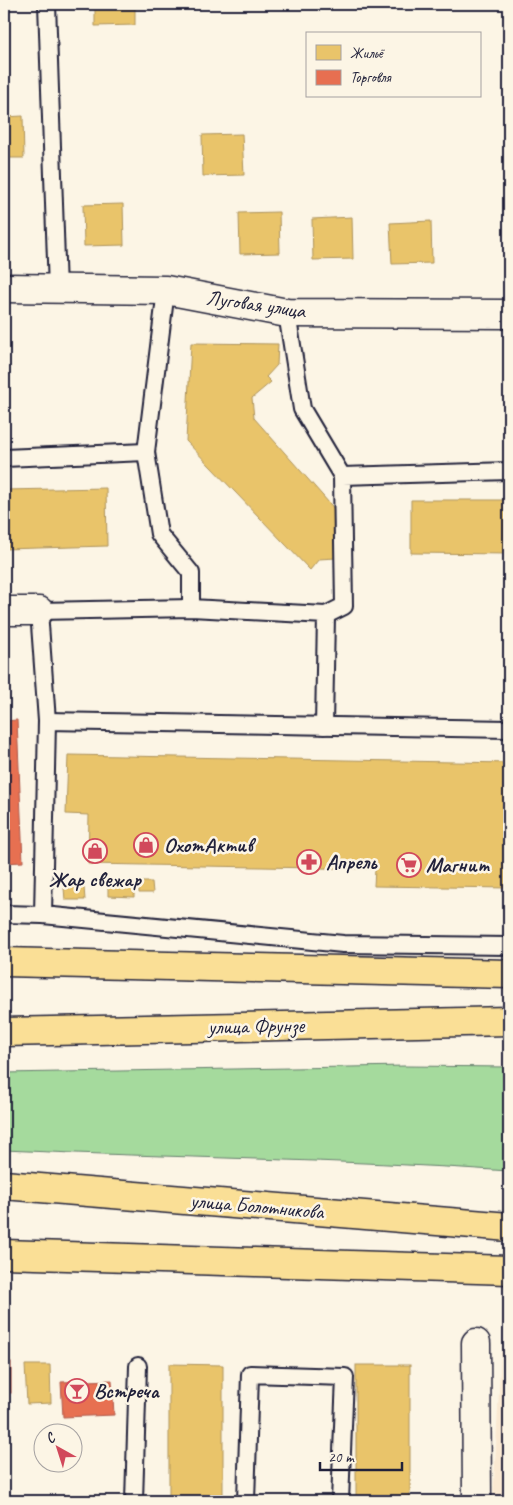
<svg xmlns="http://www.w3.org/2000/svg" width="513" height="1505" font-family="Caveat,sans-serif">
<rect width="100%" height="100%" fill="#fcf5e5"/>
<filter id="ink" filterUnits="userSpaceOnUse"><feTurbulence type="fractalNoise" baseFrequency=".02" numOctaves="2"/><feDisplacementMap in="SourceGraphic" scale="10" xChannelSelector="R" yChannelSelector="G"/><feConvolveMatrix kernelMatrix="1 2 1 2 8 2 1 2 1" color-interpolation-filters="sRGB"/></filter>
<g filter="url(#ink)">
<path fill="#fae9d2" d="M501,1352L509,1353V1501H493Z"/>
<path fill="#a5da9d" stroke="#647e6c" d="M406,1066L509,1067V1171C341,1159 172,1158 4,1150V1073Z"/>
<g fill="#e9c46a" stroke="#ad935c">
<path d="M95,4H135V25L95,26Z"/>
<path d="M23,116L24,158H4V117Z"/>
<path d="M242,134L244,175L203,176L202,135Z"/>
<path d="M123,204L124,245L84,246L83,205Z"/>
<path d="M279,212L280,253L240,254L239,213Z"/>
<path d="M352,217L353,259L313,260L312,219Z"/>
<path d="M431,221L432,263L392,264L390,223Z"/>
<path d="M191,343L278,344L277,365L266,377L271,382L252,398L254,418L337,512L336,558L319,559L310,570L186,441Z"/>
<path d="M106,488L107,546L4,549V490Z"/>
<path d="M411,500H509V554L411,553Z"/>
<path d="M68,755L509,763V888L374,886L375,869L88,864L89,815L66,814Z"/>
<path d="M108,882L134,883V897L108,896Z"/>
<path d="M139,882H152L153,893H139Z"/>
<path d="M84,887L85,900H65L64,888Z"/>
<path d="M169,1364L223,1365V1501H169Z"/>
<path d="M25,1365H50L51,1403L27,1404Z"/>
<rect x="356" y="1365" width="54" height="136"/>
</g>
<g fill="#e76f51" stroke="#ac584a">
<path d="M17,720L23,862L4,863V721Z"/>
<rect x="4" y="1362" width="7" height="31"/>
<path d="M112,1380L114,1415L63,1417L61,1382Z"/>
</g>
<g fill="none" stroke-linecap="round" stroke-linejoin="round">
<defs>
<g id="service">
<path d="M47,4L57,289"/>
<path d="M166,290L146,452L159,534L191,573V608"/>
<path d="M287,313L302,409L342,476"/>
<path d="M4,458L146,452"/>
<path d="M326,615L344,606L342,476L509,471"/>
<path d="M47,721L39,611L191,608L326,615L324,726"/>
<path d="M4,914L43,915L343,944L509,946"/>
<path d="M43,915L47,721L509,729"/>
<path d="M134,1501L138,1366"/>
<path d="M246,1501L250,1374L345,1377L340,1501"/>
</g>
<g id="minor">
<path d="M4,288L166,290L287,313L509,314"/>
<path d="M4,611H39"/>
<path d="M476,1343L477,1501"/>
</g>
<g id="primary">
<path d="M4,962L509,974"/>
<path d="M4,1032L509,1021"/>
<path d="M4,1185L509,1227"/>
<path d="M4,1254L509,1270"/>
</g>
</defs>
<use href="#service" stroke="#22223b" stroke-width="20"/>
<use href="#minor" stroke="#22223b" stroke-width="31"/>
<use href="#primary" stroke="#22223b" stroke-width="31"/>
<use href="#service" stroke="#fcf5e5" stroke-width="16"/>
<use href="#minor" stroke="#fcf5e5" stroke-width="28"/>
<use href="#primary" stroke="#fadf96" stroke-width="28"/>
</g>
</g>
<defs>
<symbol id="shop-ring" viewBox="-11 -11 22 22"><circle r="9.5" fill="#fcf5e5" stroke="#d1495b" stroke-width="1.5"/><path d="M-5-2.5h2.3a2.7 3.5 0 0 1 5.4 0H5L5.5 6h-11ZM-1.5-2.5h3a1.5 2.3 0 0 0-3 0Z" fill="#d1495b"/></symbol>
<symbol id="pharmacy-ring" viewBox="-11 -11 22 22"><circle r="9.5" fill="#fcf5e5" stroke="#d1495b" stroke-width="1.5"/><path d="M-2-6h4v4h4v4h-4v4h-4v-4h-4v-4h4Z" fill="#d1495b"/></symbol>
<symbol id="supermarket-ring" viewBox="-11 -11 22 22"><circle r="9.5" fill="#fcf5e5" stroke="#d1495b" stroke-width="1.5"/><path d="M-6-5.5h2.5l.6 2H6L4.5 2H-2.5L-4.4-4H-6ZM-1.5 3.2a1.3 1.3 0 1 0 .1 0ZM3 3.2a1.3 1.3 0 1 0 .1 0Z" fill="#d1495b"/></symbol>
<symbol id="bar-ring" viewBox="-11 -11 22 22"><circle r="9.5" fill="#fcf5e5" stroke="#d1495b" stroke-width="1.5"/><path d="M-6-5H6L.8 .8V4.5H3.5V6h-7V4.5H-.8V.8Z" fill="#d1495b"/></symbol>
</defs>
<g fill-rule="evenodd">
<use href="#shop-ring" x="132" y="831" width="28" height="28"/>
<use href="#shop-ring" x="81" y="837" width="28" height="28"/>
<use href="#pharmacy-ring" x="295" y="848" width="28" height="28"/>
<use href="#supermarket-ring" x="395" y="851" width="28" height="28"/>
<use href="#bar-ring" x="63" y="1377" width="28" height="28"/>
</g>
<g text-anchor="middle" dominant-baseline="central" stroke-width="5" stroke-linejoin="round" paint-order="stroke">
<g font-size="21" fill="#22223b" stroke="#fcf5e5">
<text transform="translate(256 304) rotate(8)">Луговая улица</text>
<text transform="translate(256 1026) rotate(-1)">улица Фрунзе</text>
<text transform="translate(257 1206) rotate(5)">улица Болотникова</text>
</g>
<g font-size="21" font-weight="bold" fill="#22223b" stroke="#fcf5e5" text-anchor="start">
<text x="164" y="845">ОхотАктив</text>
<text x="326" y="862">Апрель</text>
<text x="426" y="865">Магнит</text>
<text x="95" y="879" text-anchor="middle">Жар свежар</text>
<text x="94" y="1391">Встреча</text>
</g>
</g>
<rect width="513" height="1505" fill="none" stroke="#fcf5e5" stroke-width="20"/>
<rect x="10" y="10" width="493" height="1485" fill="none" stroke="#22223b" stroke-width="2" filter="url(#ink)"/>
<rect x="306" y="32" width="175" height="65" fill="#fcf5e5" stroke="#a5a1a1"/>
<rect x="316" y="45" width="25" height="15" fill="#e9c46a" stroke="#a5a1a1"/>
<text x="350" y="58" font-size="15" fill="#22223b">Жильё</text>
<rect x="316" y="70" width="25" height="15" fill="#e76f51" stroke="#a5a1a1"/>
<text x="350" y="82" font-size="15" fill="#22223b">Торговля</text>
<g transform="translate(58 1448) rotate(321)"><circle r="24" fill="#fcf5e5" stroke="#a5a1a1"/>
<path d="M0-4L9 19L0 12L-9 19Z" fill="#d1495b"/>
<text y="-8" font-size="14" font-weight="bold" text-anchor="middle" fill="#22223b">С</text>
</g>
<path d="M320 1462v8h82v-8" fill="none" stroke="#22223b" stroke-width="2.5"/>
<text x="328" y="1462" font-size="15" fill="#22223b" stroke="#fcf5e5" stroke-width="4" paint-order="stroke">20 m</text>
</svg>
